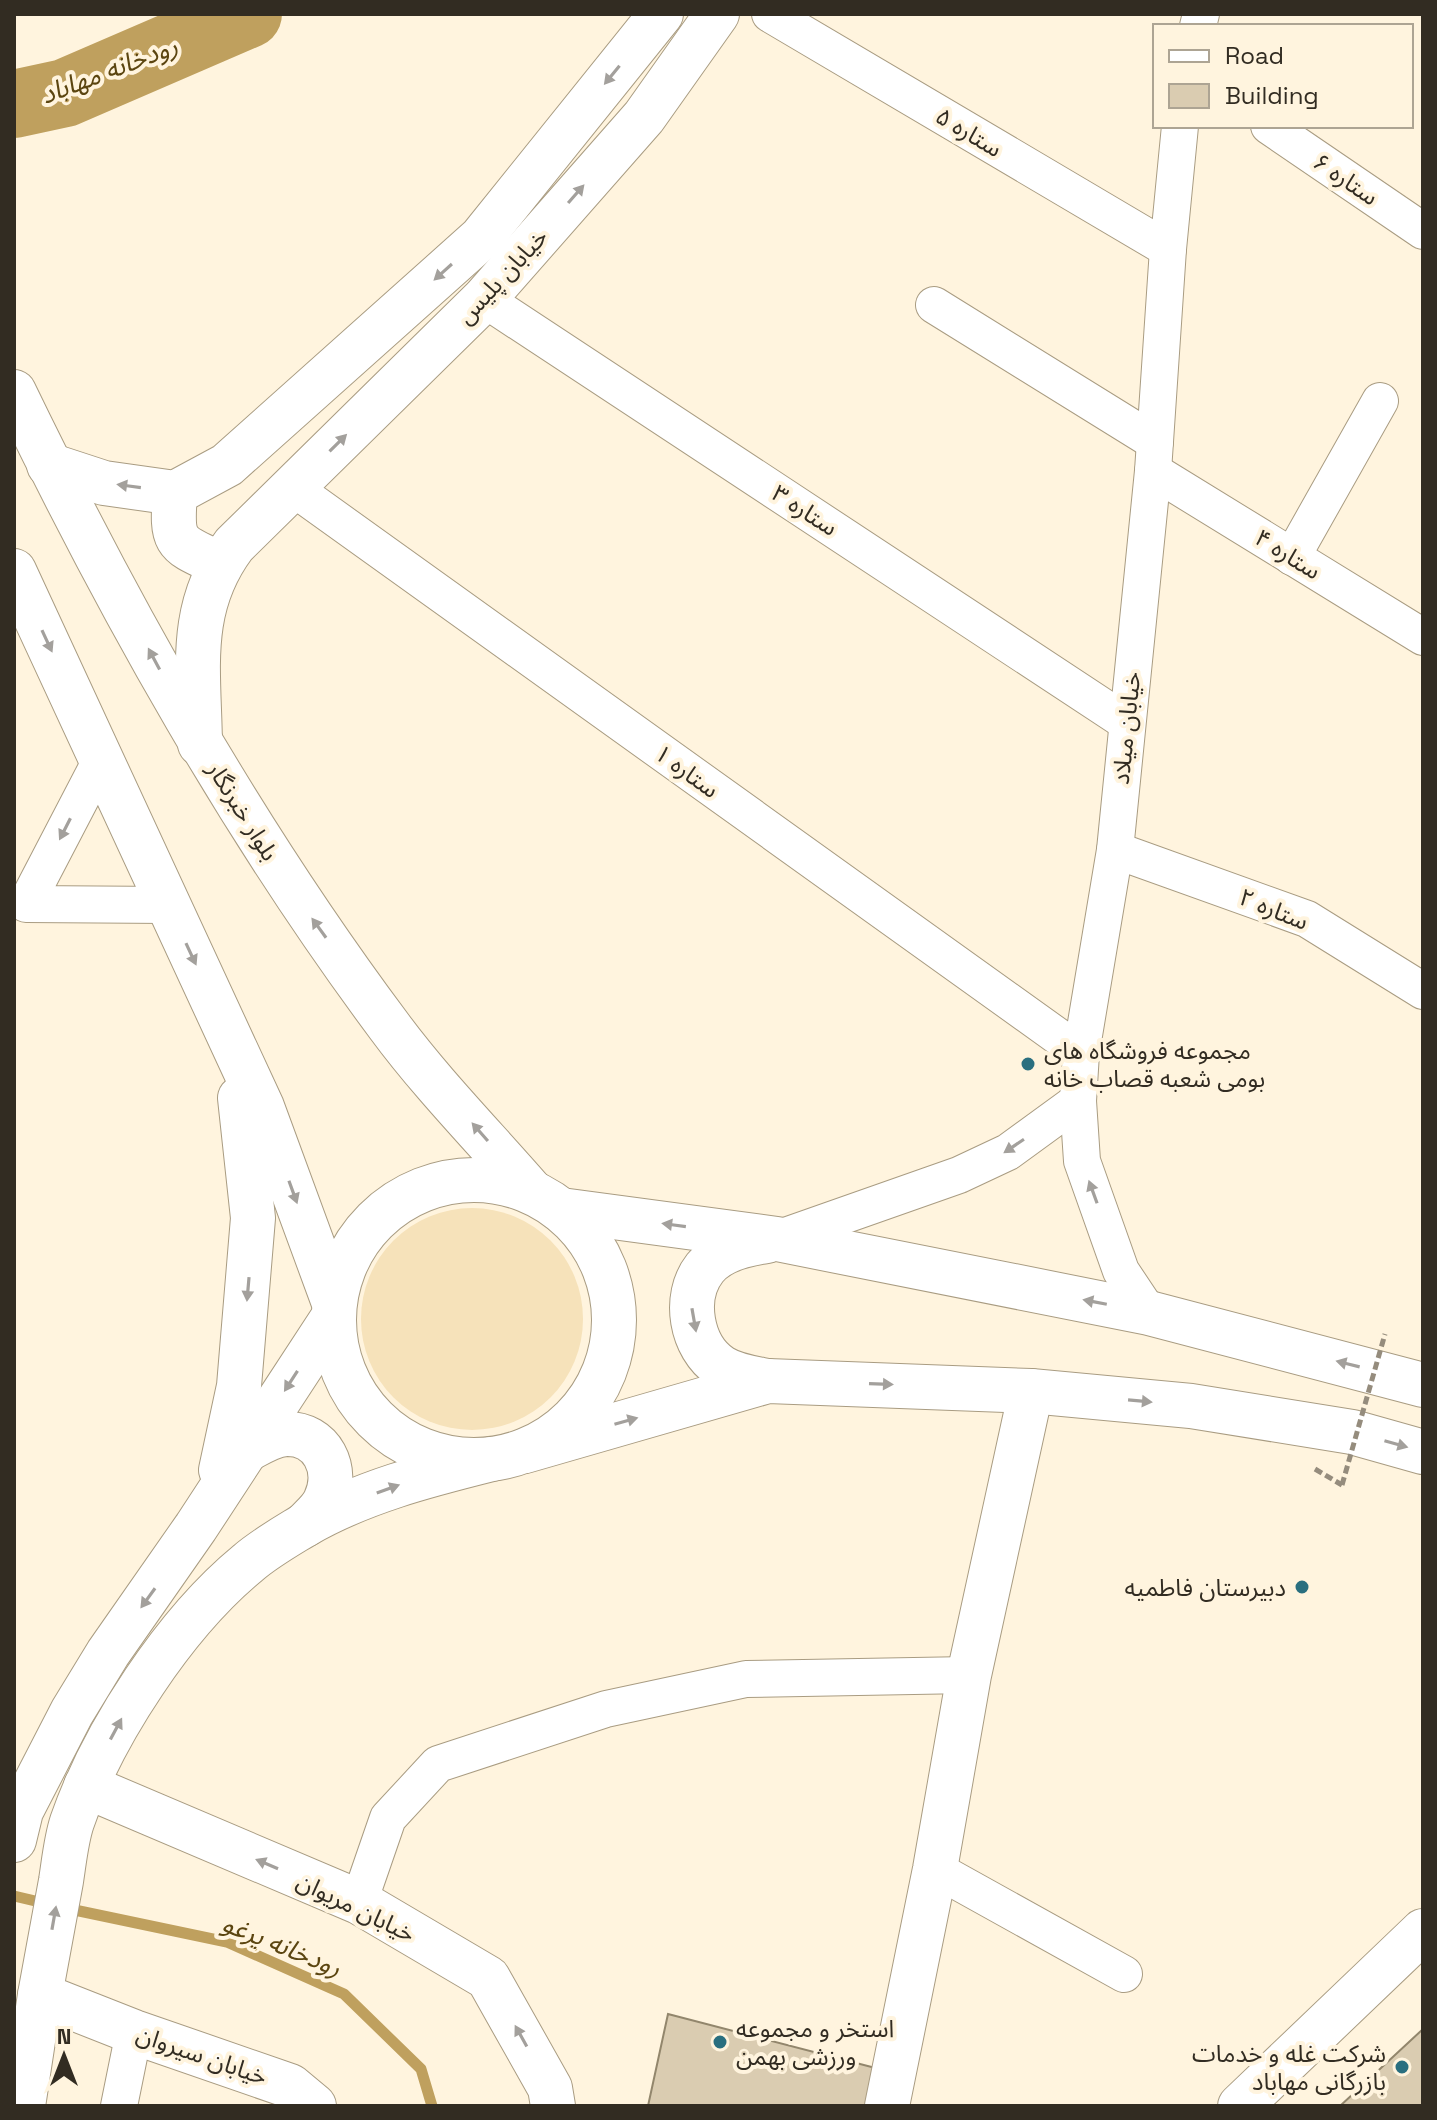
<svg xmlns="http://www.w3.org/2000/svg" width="1437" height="2120" font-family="'Space Grotesk','Noto Sans Arabic',sans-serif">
<rect width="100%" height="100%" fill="#fff4de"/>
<circle fill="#f6e2ba" cx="472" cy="1319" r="111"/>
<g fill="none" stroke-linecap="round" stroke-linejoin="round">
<g stroke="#bfa05e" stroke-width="11">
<path d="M14,1896L48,1904"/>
<path d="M65,1908L227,1942L344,1994L421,2069L432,2106"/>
</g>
<path stroke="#bfa05e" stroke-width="68" d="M14,104L65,93L248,14"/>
</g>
<g fill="#daccb1" stroke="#92866c" stroke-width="2">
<path d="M668,2014L887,2071L880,2106H648Z"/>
<path d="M1423,2029V2106H1340Z"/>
</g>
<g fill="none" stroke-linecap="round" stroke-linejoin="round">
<defs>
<g id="street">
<path d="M770,14L1168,249"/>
<path d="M1198,26L1201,14"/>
<path d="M1269,126L1423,231"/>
<path d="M484,299L1126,722"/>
<path d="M934,305L1155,442"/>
<path d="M1153,471L1423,637"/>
<path d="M293,488L1081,1053"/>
<path d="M1292,557L1380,401"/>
<path d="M101,760L26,904L169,905"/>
<path d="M1115,850L1307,919L1423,991"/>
<path d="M777,1239L959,1175L1008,1152L1078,1101"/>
<path d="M1149,1313L1121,1271L1082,1161L1078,1101L1081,1053L1115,850L1153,471L1168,249L1180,126"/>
<path d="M935,1869L1124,1974"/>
<path d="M359,1902L388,1818L438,1764L606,1709L746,1679L969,1675"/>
<path d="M119,2106L134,2032"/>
</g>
<g id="secondary">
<path d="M49,465L104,483L175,493L227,465L481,238L661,14"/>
<path d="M175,493C171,545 175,543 220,564"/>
<path d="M200,744C199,669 187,608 234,545L484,299L644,117L717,14"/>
<circle cx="474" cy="1320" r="140"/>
<path d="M561,1210L777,1239L1149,1313L1423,1385"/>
<path d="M767,1241C746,1244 719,1250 705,1268C682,1297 691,1347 721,1367C735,1376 752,1378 768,1381"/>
<path d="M525,1451L768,1381L1031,1391L1191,1406L1352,1432L1423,1452"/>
<path d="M86,1786L359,1902L488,1978L550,2088L553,2106"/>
<path d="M23,2106L40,1995L134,2032L290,2086L314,2106"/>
<path d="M887,2106L935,1869L969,1675L1031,1391"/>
<path d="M1240,2106L1423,1931"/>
</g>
<g id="primary">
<path d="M14,392C121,613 242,829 389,1026C431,1083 484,1137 531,1191"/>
<path d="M14,571L262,1107L334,1303"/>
<path d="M245,1451C258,1444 271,1435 286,1434C322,1433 340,1469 325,1501C321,1510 312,1517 305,1525"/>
<path d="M221,1470L239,1386L253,1218L240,1098"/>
<path d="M14,1840L21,1811L72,1712L108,1653L196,1527L334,1316"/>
<path d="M40,1995C47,1957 54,1919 61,1881C64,1862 66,1840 72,1822C103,1733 175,1623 248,1563C264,1549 285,1537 303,1526C361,1492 428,1475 492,1459"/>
</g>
</defs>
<use href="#street" stroke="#a99c82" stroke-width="38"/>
<use href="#secondary" stroke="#a99c82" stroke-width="46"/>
<use href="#primary" stroke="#a99c82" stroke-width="46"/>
<path stroke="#958c7d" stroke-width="5" stroke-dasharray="8 4" stroke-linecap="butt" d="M1315,1469L1342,1485"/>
<use href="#street" stroke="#fff" stroke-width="36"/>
<use href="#secondary" stroke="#fff" stroke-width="44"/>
<use href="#primary" stroke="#fff" stroke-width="44"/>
<path stroke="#958c7d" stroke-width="5" stroke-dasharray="8 4" stroke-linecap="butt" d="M1342,1485L1385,1334"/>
</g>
<defs><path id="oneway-solid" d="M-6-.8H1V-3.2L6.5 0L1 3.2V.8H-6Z" transform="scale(2)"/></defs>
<g fill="#a3a09c">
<use href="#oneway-solid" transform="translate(612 75) rotate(129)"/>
<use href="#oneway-solid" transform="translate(576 194) rotate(-49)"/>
<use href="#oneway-solid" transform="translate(443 272) rotate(138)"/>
<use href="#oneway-solid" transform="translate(338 443) rotate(-45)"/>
<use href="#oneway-solid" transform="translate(129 486) rotate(-172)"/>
<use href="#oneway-solid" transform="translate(47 641) rotate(65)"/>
<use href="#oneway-solid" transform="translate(154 659) rotate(-118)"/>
<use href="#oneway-solid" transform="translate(65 829) rotate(117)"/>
<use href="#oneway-solid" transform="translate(319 928) rotate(-126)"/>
<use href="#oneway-solid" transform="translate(191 954) rotate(65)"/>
<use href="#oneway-solid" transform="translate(480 1132) rotate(-131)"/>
<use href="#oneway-solid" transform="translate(1014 1146) rotate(146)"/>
<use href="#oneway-solid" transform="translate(293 1192) rotate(70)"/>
<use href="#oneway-solid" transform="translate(1093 1192) rotate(-110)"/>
<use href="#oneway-solid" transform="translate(674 1225) rotate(-172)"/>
<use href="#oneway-solid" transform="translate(248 1289) rotate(95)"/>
<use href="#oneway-solid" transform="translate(1095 1302) rotate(-169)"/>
<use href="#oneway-solid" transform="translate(694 1320) rotate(80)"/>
<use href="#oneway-solid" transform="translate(1348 1364) rotate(-166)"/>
<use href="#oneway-solid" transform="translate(291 1381) rotate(123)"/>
<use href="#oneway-solid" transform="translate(881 1384) rotate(2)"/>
<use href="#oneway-solid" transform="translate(1140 1401) rotate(5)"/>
<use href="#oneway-solid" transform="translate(626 1421) rotate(-16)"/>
<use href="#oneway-solid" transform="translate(1396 1444) rotate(16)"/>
<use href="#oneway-solid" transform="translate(388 1489) rotate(-20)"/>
<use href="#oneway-solid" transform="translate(148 1598) rotate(126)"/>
<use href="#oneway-solid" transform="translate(116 1729) rotate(-62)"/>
<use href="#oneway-solid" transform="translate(267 1864) rotate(-157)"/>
<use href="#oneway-solid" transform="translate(54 1918) rotate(-80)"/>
<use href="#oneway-solid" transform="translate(521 2036) rotate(-119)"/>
</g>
<g fill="#2a6f7f" stroke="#fff4de" stroke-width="3">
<circle cx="1028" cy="1064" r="8"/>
<circle cx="1302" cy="1587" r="8"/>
<circle cx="720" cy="2042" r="8"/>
<circle cx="1402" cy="2067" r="8"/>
</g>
<g text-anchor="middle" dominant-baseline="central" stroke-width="8" stroke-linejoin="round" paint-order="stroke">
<g font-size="24" fill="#322c22" stroke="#fff4de">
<text transform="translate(969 132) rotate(31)">ستاره ۵</text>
<text transform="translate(1346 179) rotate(34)">ستاره ۶</text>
<text transform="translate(502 276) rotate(-47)">خیابان پلیس</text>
<text transform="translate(805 510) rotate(33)">ستاره ۳</text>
<text transform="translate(1288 554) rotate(32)">ستاره ۴</text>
<text transform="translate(1126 728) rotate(-84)">خیابان میلاد</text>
<text transform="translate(687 771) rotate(36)">ستاره ۱</text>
<text transform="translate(243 811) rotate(58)">بلوار خبرنگار</text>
<text transform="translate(1274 909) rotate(22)">ستاره ۲</text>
<text transform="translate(356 1907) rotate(26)">خیابان مریوان</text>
<text transform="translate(202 2055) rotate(19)">خیابان سیروان</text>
</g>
<g font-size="24" fill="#322c22" stroke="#fff4de" text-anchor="start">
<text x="1044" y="1050">مجموعه فروشگاه های<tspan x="1044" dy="28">بومی شعبه قصاب خانه</tspan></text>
<text x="1286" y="1587" text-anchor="end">دبیرستان فاطمیه</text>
<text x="736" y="2028">استخر و مجموعه<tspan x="736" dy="28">ورزشی بهمن</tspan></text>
<text x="1386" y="2053" text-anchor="end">شرکت غله و خدمات<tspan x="1386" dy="28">بازرگانی مهاباد</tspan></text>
</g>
<g font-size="26" font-style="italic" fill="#5b4510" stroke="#fff4de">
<text transform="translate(109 70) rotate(-21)">رودخانه مهاباد</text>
<text transform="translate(282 1945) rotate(22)">رودخانه یرغو</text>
</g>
</g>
<rect width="1437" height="2120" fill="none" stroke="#322c22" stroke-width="32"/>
<rect x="1153" y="24" width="260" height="104" fill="#fff4de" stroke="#ada493" stroke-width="2"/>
<rect x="1169" y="50" width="40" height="12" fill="#ffffff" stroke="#ada493" stroke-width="2"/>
<text x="1225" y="64" font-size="24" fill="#322c22">Road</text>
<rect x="1169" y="84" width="40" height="24" fill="#daccb1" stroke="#ada493" stroke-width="2"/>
<text x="1225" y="104" font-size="24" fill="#322c22">Building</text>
<g transform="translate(64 2056)" stroke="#fff4de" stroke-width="6" paint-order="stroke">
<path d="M0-6L14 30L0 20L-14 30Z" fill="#322c22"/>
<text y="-12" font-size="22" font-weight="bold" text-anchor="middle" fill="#322c22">N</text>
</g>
</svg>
